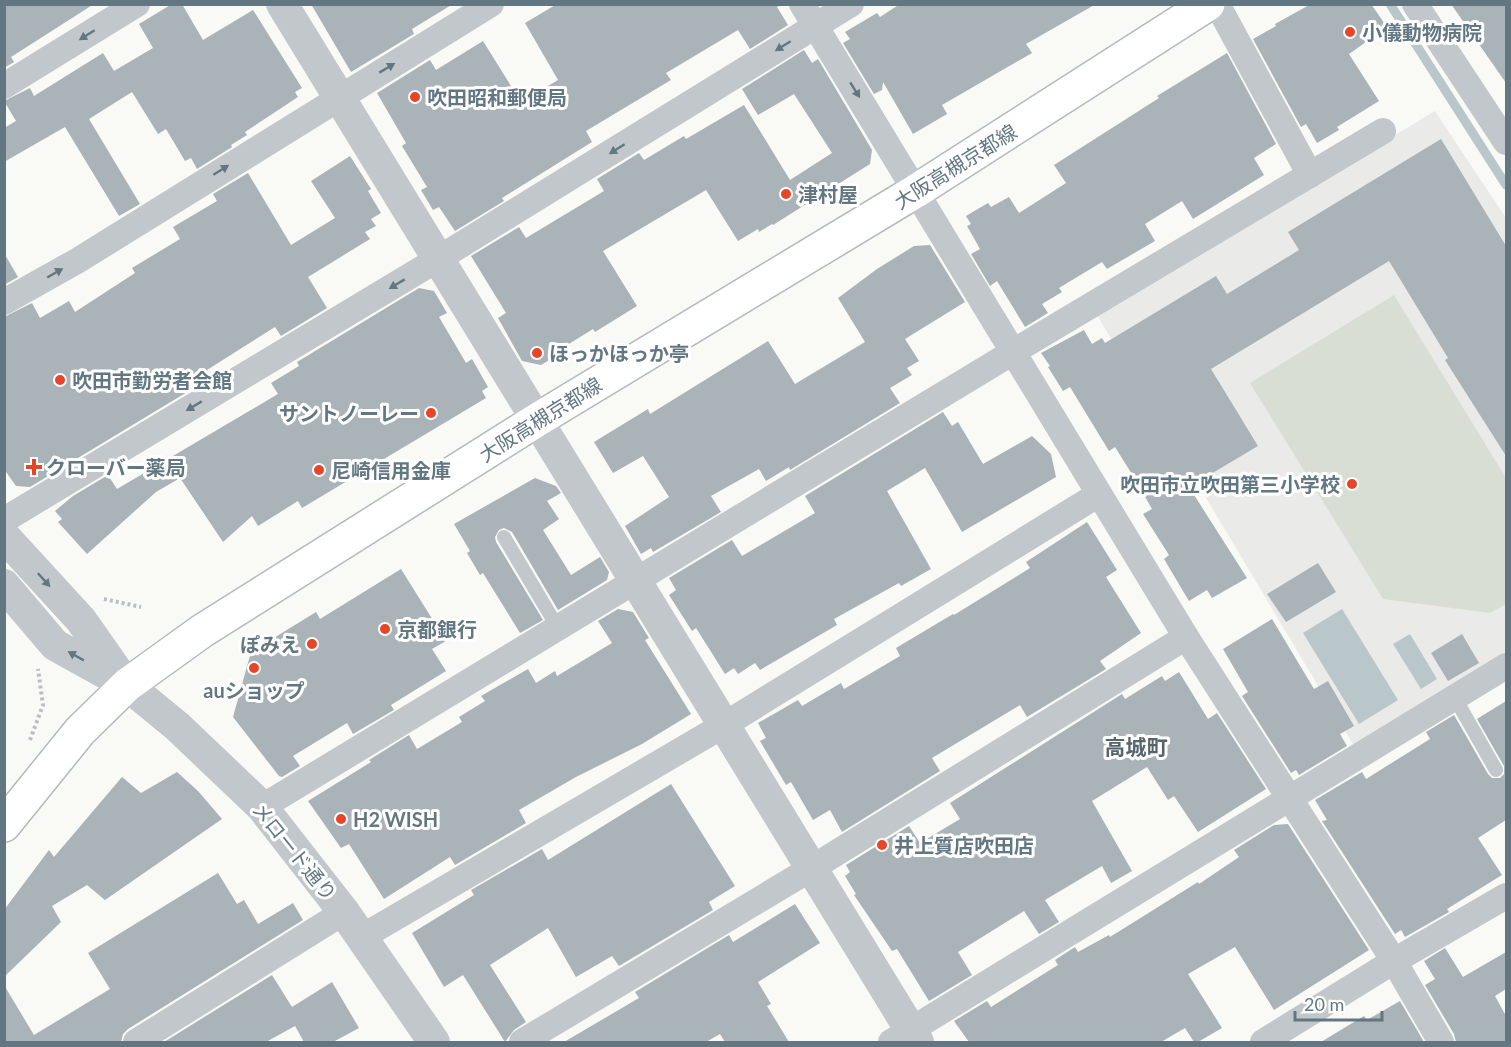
<svg xmlns="http://www.w3.org/2000/svg" width="1511" height="1047" font-family="Lato,'Noto Sans JP',sans-serif">
<rect width="100%" height="100%" fill="#f9f9f6"/>
<path fill="#eaeae9" d="M1435,111L1506,218V652L1354,746L1097,315Z"/>
<path fill="#d9ded5" d="M1394,295L1506,478V604L1490,613L1383,599L1250,383Z"/>
<g fill="#b9c7ca">
<path d="M1342,609L1398,700L1359,724L1303,633Z"/>
<path d="M1410,634L1437,679L1421,689L1393,644Z"/>
</g>
<g fill="none" stroke-linecap="round" stroke-linejoin="round">
<path stroke="#b9c7ca" stroke-width="9" d="M1390,4L1506,185"/>
</g>
<g fill="#a9b3b8">
<path d="M4,4H94L11,57L14,62L4,68Z"/>
<path d="M172,4H182L203,40L253,10L302,88L295,92L298,97L245,132L247,135L231,145L232,147L197,169L191,158L185,161L166,129L158,134L132,92L89,119L140,204L119,216L65,127L4,162V128L16,121L4,101L30,88L34,96L103,53L114,71L153,48L139,24Z"/>
<path d="M311,4H453L412,29L414,34L351,72Z"/>
<path d="M557,4H782L777,7L788,25L750,49L738,30L666,73L671,80L586,131L592,142L502,198L504,201L455,231L439,207L433,210L421,190L427,187L402,146L406,143L377,93L430,60L436,70L483,41L521,102L558,80L525,23Z"/>
<path d="M900,4H1096L1026,44L1032,53L942,105L947,114L913,134L883,82L882,90L874,94L843,43L850,39L845,32L877,13L880,17Z"/>
<path d="M1311,4H1371L1387,27L1349,54L1379,101L1337,127L1339,130L1317,143L1306,124L1301,127L1253,39L1276,26L1275,24Z"/>
<path d="M1451,4H1506V83Z"/>
<path d="M804,50L812,63L818,59L872,150L870,164L773,225L772,224L759,232L758,229L738,241L706,190L603,251L637,306L595,332L593,329L556,352L558,355L541,365L522,361L498,318L506,313L471,256L519,227L526,238L604,191L597,179L639,153L644,160L684,136L686,139L744,105L790,180L832,153L794,94L758,115L742,89Z"/>
<path d="M1227,53L1276,144L1254,158L1264,175L1193,219L1182,201L1145,224L1155,241L1107,269L1102,262L1059,288L1062,292L1042,304L1048,313L1025,327L997,281L990,286L971,254L980,249L967,226L971,224L966,216L988,203L991,207L1009,197L1019,213L1066,183L1054,165L1159,98L1157,96Z"/>
<path d="M1441,139L1506,246V456L1445,360L1448,358L1389,261L1211,369L1258,446L1189,487L1247,578L1212,598L1207,590L1189,601L1164,559L1169,555L1143,514L1152,509L1135,479L1115,447L1109,451L1070,387L1063,391L1048,367L1050,366L1041,353L1084,330L1092,344L1102,338L1105,343L1216,276L1227,294L1299,250L1288,232Z"/>
<path d="M350,156L371,189L368,191L381,213L371,219L376,226L365,232L370,239L308,277L327,308L281,336L275,327L207,370L212,377L30,487L16,486L4,469V317L32,303L40,318L69,301L75,312L135,273L132,268L180,239L173,227L217,201L213,194L248,173L291,245L335,218L311,181Z"/>
<path d="M930,245L965,302L905,339L919,361L907,368L912,375L890,388L900,403L790,470L789,467L766,481L759,469L711,496L721,512L653,552L651,548L641,554L625,526L669,497L643,456L613,473L594,442L648,409L650,414L768,341L795,384L865,342L838,298L877,269L914,246Z"/>
<path d="M4,253L18,277L4,285Z"/>
<path d="M419,288L434,291L447,313L439,317L466,363L472,359L488,387L482,391L486,398L302,508L298,501L258,526L252,516L223,542L180,478L156,492L87,554L58,522L62,519L55,511L73,496L108,475L117,489L278,394L271,383L299,366L297,362Z"/>
<path d="M943,412L952,426L958,422L983,464L1032,436L1051,454L1056,477L962,532L925,468L887,491L931,569L901,586L899,583L834,619L837,625L760,670L755,663L738,674L734,668L725,674L696,628L692,631L669,595L676,590L669,578L732,540L742,556L815,513L805,496Z"/>
<path d="M535,478L556,486L561,493L547,501L559,519L543,530L571,575L600,557L609,572L607,580L558,610L512,532L504,528L499,530L495,537L496,542L543,620L520,633L483,573L480,575L467,553L470,551L454,524Z"/>
<path d="M1087,522L1117,570L1106,577L1141,633L1100,661L1106,669L1027,717L1020,705L932,758L940,771L842,832L830,810L813,820L791,782L786,785L760,741L766,738L758,723L798,700L802,706L841,683L844,689L900,656L896,648L953,614L954,615L1030,568L1026,562Z"/>
<path d="M1318,563L1336,592L1286,622L1267,594Z"/>
<path d="M401,569L446,641L432,649L446,671L391,705L394,710L353,734L347,723L293,756L300,766L282,777L279,776L233,717L251,652L316,612L320,619Z"/>
<path d="M618,609L633,612L649,638L645,640L691,714L642,744L576,777L519,810L526,823L455,865L450,857L384,899L349,844L341,848L308,801L371,762L369,760L409,735L417,749L462,722L459,717L485,701L481,696L528,669L536,683L555,671L557,676L612,643L598,621Z"/>
<path d="M1272,619L1314,689L1328,681L1354,726L1340,734L1347,746L1299,775L1296,770L1291,773L1242,696L1248,692L1223,649Z"/>
<path d="M1462,634L1479,663L1448,681L1431,653Z"/>
<path d="M1179,672L1208,719L1217,713L1266,789L1198,832L1174,796L1168,800L1147,767L1092,801L1132,871L1111,883L1102,866L1045,900L1059,922L1039,934L1024,911L958,952L972,975L929,1001L897,949L892,951L854,895L856,894L845,876L850,872L846,865L909,826L920,843L960,819L950,803L1122,694L1125,699L1162,676L1165,681Z"/>
<path d="M1506,701V820L1478,838L1502,875L1447,909L1449,912L1405,937L1401,930L1395,934L1322,821L1327,820L1315,800L1362,772L1366,779L1430,739L1426,732L1454,715L1488,774L1492,778H1500L1504,774V766L1477,719Z"/>
<path d="M177,772L198,791L222,819L105,900L87,885L52,906L61,922L4,977V910L49,850L54,857L122,777L141,793Z"/>
<path d="M671,784L735,886L709,902L713,910L619,966L612,956L576,977L548,928L490,965L526,1022L514,1030L505,1042L463,975L444,987L412,933L474,895L471,890L542,849L548,860Z"/>
<path d="M1288,824L1369,950L1274,1010L1235,947L1188,974L1222,1028L1198,1042H1194L1185,1028L1161,1042H969L954,1021L987,1001L991,1007L1058,965L1055,960L1075,947L1078,952L1109,935L1110,937L1198,882L1199,884L1239,857L1234,850L1274,825Z"/>
<path d="M218,873L237,904L244,900L258,924L293,903L303,920L128,1029L123,1034L121,1042H4V985L34,1035L110,989L88,953Z"/>
<path d="M795,904L820,943L758,982L771,1004L767,1006L789,1042H725L720,1034L706,1042H564L639,998L635,992L729,935L733,942Z"/>
<path d="M1445,948L1463,977L1506,952V989L1495,996L1506,1016V1042H1456L1454,1034L1425,985L1435,979L1424,961Z"/>
<path d="M272,975L292,1007L332,982L359,1028L333,1042H304L295,1026L266,1042H164Z"/>
<path d="M1400,1001L1424,1042H1321L1364,1016L1367,1020Z"/>
</g>
<g fill="none" stroke-linecap="round" stroke-linejoin="round">
<defs>
<path id="primary" d="M4,825L80,731L127,685L202,631L537,420L916,191L1208,4"/>
</defs>
<use href="#primary" stroke="#b3b9bc" stroke-width="36"/>
<g stroke="#bbbfc1" stroke-width="4" stroke-dasharray="3 3" stroke-linecap="butt">
<path d="M104,599L141,607"/>
<path d="M30,740L43,705L38,669"/>
</g>
<g stroke="#c1c7ca" stroke-width="14">
<path d="M504,537L558,628"/>
<path d="M1455,698L1496,770"/>
</g>
<g stroke="#c1c7ca" stroke-width="26">
<path d="M802,4L1186,637L1394,961L1441,1042"/>
<path d="M1217,4L1310,175"/>
<path d="M1415,4L1506,142"/>
<path d="M4,86L137,4"/>
<path d="M4,302L77,261L491,4"/>
<path d="M4,520L438,259L851,4"/>
<path d="M262,807L1013,352L1383,131"/>
<path d="M362,937L724,725L1099,494"/>
<path d="M136,1042L344,912"/>
<path d="M522,1042L812,868L1186,637"/>
<path d="M891,1042L1506,666"/>
<path d="M1263,1042L1394,961L1506,896"/>
</g>
<g stroke="#c1c7ca" stroke-width="32">
<path d="M282,4L918,1042"/>
<path d="M4,536L81,620L121,677"/>
<path d="M4,585L55,645L127,685L178,727L262,807L344,912L434,1042"/>
</g>
<use href="#primary" stroke="#fff" stroke-width="33"/>
</g>
<defs><path id="oneway-solid" d="M-6-.8H1V-3.2L6.5 0L1 3.2V.8H-6Z" transform="scale(1.5)"/></defs>
<g fill="#637782">
<use href="#oneway-solid" transform="translate(87 35) rotate(148)"/>
<use href="#oneway-solid" transform="translate(783 46) rotate(148)"/>
<use href="#oneway-solid" transform="translate(387 68) rotate(-31)"/>
<use href="#oneway-solid" transform="translate(855 90) rotate(58)"/>
<use href="#oneway-solid" transform="translate(617 149) rotate(148)"/>
<use href="#oneway-solid" transform="translate(221 170) rotate(-32)"/>
<use href="#oneway-solid" transform="translate(55 273) rotate(-30)"/>
<use href="#oneway-solid" transform="translate(397 284) rotate(149)"/>
<use href="#oneway-solid" transform="translate(194 406) rotate(149)"/>
<use href="#oneway-solid" transform="translate(44 580) rotate(48)"/>
<use href="#oneway-solid" transform="translate(76 656) rotate(-151)"/>
</g>
<g fill="#e74428" stroke="#fff" stroke-width="2">
<circle cx="1350" cy="32" r="6"/>
<circle cx="415" cy="97" r="6"/>
<circle cx="786" cy="194" r="6"/>
<circle cx="537" cy="353" r="6"/>
<circle cx="60" cy="380" r="6"/>
<circle cx="431" cy="413" r="6"/>
<path d="M31 458h6v6h6v6h-6v6h-6v-6h-6v-6h6z"/>
<circle cx="319" cy="470" r="6"/>
<circle cx="1352" cy="484" r="6"/>
<circle cx="385" cy="629" r="6"/>
<circle cx="312" cy="644" r="6"/>
<circle cx="254" cy="668" r="6"/>
<circle cx="341" cy="819" r="6"/>
<circle cx="882" cy="845" r="6"/>
</g>
<g text-anchor="middle" dominant-baseline="central" stroke-width="6" stroke-linejoin="round" paint-order="stroke">
<g font-size="20" font-weight="bold" fill="#637782" stroke="#fff" text-anchor="start">
<text x="1362" y="32">小儀動物病院</text>
<text x="427" y="97">吹田昭和郵便局</text>
<text x="798" y="194">津村屋</text>
<text x="549" y="353">ほっかほっか亭</text>
<text x="72" y="380">吹田市勤労者会館</text>
<text x="419" y="413" text-anchor="end">サントノーレー</text>
<text x="46" y="467">クローバー薬局</text>
<text x="331" y="470">尼崎信用金庫</text>
<text x="1340" y="484" text-anchor="end">吹田市立吹田第三小学校</text>
<text x="397" y="629">京都銀行</text>
<text x="300" y="644" text-anchor="end">ぽみえ</text>
<text x="254" y="690" text-anchor="middle">auショップ</text>
<text x="353" y="819">H2 WISH</text>
<text x="894" y="845">井上質店吹田店</text>
</g>
<g font-size="20" fill="#637782" stroke="#fff">
<text transform="translate(955 166) rotate(-32)">大阪高槻京都線</text>
<text transform="translate(540 419) rotate(-32)">大阪高槻京都線</text>
<text transform="translate(295 851) rotate(51)">メロード通り</text>
</g>
<g font-size="21" font-weight="bold" fill="#55646d" stroke="#fff">
<text x="1136" y="746">高城町</text>
</g>
</g>
<rect width="1511" height="1047" fill="none" stroke="#637782" stroke-width="12"/>
<path d="M1295 1011v9h87v-9" fill="none" stroke="#637782" stroke-width="3"/>
<text x="1304" y="1011" font-size="18" fill="#637782" stroke="#ffffff" stroke-width="4.5" paint-order="stroke">20 m</text>
</svg>
